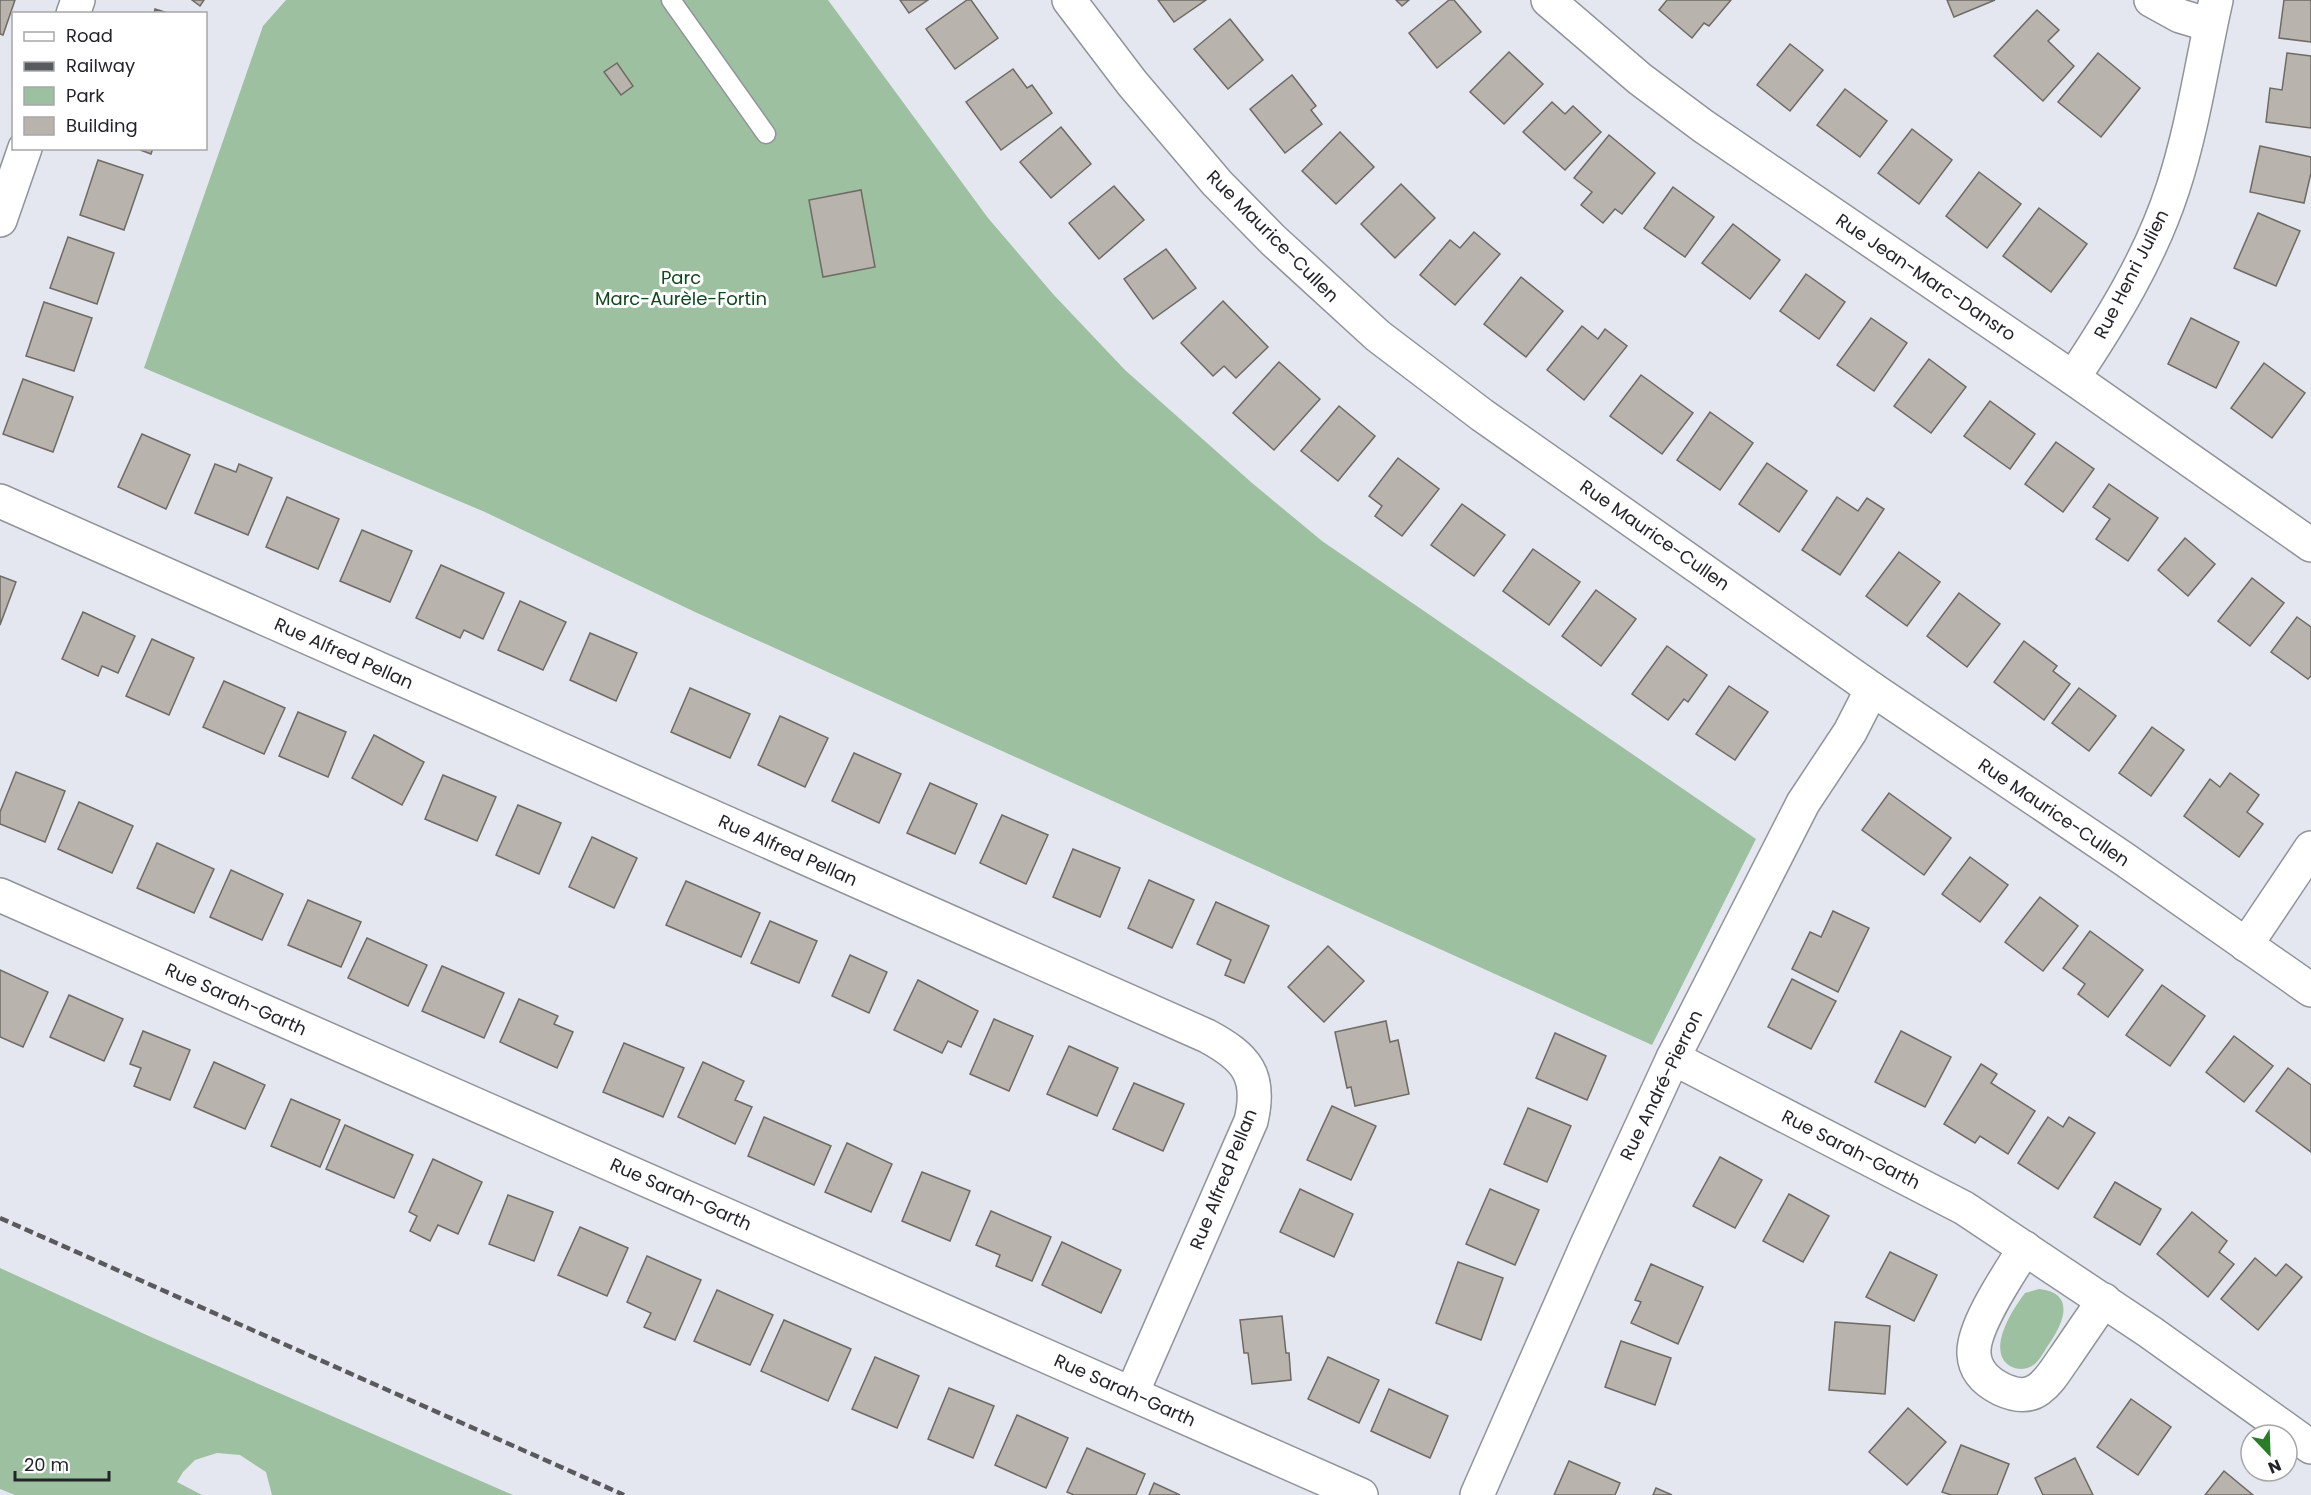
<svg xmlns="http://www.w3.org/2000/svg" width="2311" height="1495" font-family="Poppins,sans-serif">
<rect width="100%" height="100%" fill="#e4e7ef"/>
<g fill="#9dc0a1">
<path d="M286,0H828L988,218L1053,294L1125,370L1252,483L1322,541L1756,839L1652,1045L695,612L485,512L144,368L263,26Z"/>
<path d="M0,1268L151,1337L513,1495H272L266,1472L240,1455L217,1453L195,1460L183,1472L177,1482L202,1495H15L0,1489Z"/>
<path d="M2039,1289C2077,1293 2063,1324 2049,1344C2044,1351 2040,1361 2032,1366C2025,1370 2017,1370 2010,1366C1986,1351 2012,1310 2025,1293Z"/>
</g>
<g fill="#b8b4ad" stroke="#6e6a64" stroke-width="1.5">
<path d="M0,0H15L3,35L0,34Z"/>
<path d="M192,0H204L200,6Z"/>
<path d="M900,0H928L909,13Z"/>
<path d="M967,0H971L998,38L955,69L926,29Z"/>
<path d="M1158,0H1206L1174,22Z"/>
<path d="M1396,0H1409L1402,6Z"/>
<path d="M1449,0H1454L1481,32L1437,68L1409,33Z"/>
<path d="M1667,0H1731L1709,26L1704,23L1692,38L1659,10Z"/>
<path d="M1947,0H1995L1954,17Z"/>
<path d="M2284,0H2311V42L2279,38Z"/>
<path d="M155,9L171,14H154Z"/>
<path d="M2037,10L2059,30L2048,41L2074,66L2043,101L1994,56Z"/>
<path d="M1230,19L1263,60L1228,89L1194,49Z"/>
<path d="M1790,44L1823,70L1790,111L1757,85Z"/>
<path d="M1509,52L1543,84L1504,124L1470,92Z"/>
<path d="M2098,53L2140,88L2101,137L2058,102Z"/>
<path d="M2287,53L2311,56V128L2266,122L2270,88L2282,90Z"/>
<path d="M617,63L633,86L621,95L604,72Z"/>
<path d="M1013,69L1027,88L1032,85L1052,113L1001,150L966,102Z"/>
<path d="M1292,75L1316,106L1311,110L1322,124L1285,153L1250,109Z"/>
<path d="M1845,89L1887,121L1860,157L1817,125Z"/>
<path d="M1552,102L1565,114L1573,106L1601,132L1565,170L1523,132Z"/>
<path d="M1061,127L1091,164L1051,198L1020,162Z"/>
<path d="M1912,129L1952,160L1919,204L1878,173Z"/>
<path d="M1340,132L1374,167L1336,204L1302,171Z"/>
<path d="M1609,135L1655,173L1622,214L1615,209L1603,223L1581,205L1592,192L1574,178Z"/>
<path d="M2260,146L2311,157V173L2304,203L2250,192Z"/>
<path d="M135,148H153L151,154Z"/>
<path d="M98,160L143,175L124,230L80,215Z"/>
<path d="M1979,172L2021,204L1987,248L1946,216Z"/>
<path d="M1401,184L1435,218L1395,258L1361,224Z"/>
<path d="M1114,186L1144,220L1099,259L1069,223Z"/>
<path d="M1673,187L1714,217L1685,257L1644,228Z"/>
<path d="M861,190L875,267L823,277L809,200Z"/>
<path d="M2039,208L2087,244L2051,292L2003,256Z"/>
<path d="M2258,213L2300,231L2276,286L2234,268Z"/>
<path d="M1733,224L1780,260L1750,299L1702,263Z"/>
<path d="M1474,232L1500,254L1455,305L1420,275L1450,240L1460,248Z"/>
<path d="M68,237L114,253L97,304L50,288Z"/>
<path d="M1166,249L1196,288L1153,319L1124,279Z"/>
<path d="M1806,274L1845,302L1819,339L1780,311Z"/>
<path d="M1521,277L1563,311L1526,357L1484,324Z"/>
<path d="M1223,301L1268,347L1236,378L1224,366L1213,376L1181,343Z"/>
<path d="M44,302L92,318L74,371L26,356Z"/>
<path d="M1871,318L1907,343L1874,391L1837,365Z"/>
<path d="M2191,318L2239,342L2216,388L2168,364Z"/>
<path d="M1582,326L1598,339L1605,329L1627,346L1584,400L1547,370Z"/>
<path d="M1929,359L1966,387L1931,433L1894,406Z"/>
<path d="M1279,362L1320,399L1274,450L1233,413Z"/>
<path d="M2264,363L2305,393L2272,438L2231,408Z"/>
<path d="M1641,375L1693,413L1662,454L1610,416Z"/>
<path d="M23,379L73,397L53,452L3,434Z"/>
<path d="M1990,401L2035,434L2010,469L1964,436Z"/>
<path d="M1339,406L1375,436L1338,481L1301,451Z"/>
<path d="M1710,412L1753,443L1720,490L1677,460Z"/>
<path d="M142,434L190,455L166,509L118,487Z"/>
<path d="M2056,442L2094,469L2063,512L2025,484Z"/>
<path d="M1398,458L1439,489L1402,536L1375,516L1382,506L1369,496Z"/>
<path d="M1767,463L1807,491L1779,532L1739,504Z"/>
<path d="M215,464L236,472L239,464L272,478L248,535L195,513Z"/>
<path d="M2109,484L2158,518L2128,561L2096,539L2110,519L2093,507Z"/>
<path d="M287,497L339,519L318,569L266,547Z"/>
<path d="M1837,497L1858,511L1867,498L1884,509L1840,575L1802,550Z"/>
<path d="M1462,504L1505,535L1474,576L1431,545Z"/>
<path d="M362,530L412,551L390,602L340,581Z"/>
<path d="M2185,538L2215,564L2188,596L2158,570Z"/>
<path d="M1533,549L1580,582L1549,625L1503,591Z"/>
<path d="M1899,552L1940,582L1907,626L1866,596Z"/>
<path d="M441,565L504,593L483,639L464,630L460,638L416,618Z"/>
<path d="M0,576L16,582L0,625Z"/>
<path d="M2252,578L2284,603L2250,646L2218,621Z"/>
<path d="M1596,590L1636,619L1601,666L1562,636Z"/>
<path d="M1959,593L2000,624L1967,667L1927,636Z"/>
<path d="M520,601L566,622L543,670L498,650Z"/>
<path d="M83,612L135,636L118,673L102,666L98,676L62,659Z"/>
<path d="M2297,617L2311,627V676L2308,679L2271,652Z"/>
<path d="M590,633L637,653L616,701L570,680Z"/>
<path d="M152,639L194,658L169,715L126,696Z"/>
<path d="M2024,641L2057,666L2053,671L2070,684L2044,720L1994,682Z"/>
<path d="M1667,646L1707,675L1688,702L1684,699L1668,720L1632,694Z"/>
<path d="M224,681L285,708L264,754L203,727Z"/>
<path d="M1729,686L1768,712L1735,760L1696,734Z"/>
<path d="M690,688L750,714L730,758L671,732Z"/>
<path d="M2079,688L2116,716L2089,751L2052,723Z"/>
<path d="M298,712L346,732L328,777L279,756Z"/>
<path d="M780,716L828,738L805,787L758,765Z"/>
<path d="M2152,727L2184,750L2151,796L2119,773Z"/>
<path d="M374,735L424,762L402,805L352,778Z"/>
<path d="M854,753L901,774L879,823L832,801Z"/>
<path d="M16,772L65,791L45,842L0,824V812Z"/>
<path d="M2230,773L2259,795L2247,812L2263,824L2239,857L2184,816L2210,779L2220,787Z"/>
<path d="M443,775L496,797L477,841L425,819Z"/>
<path d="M930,783L977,804L955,854L907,833Z"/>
<path d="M1889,793L1951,838L1924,875L1862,830Z"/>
<path d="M79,802L133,826L112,873L58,849Z"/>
<path d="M518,805L561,823L539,874L496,855Z"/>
<path d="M1002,815L1048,835L1026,884L980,863Z"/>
<path d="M592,837L637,858L614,908L569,887Z"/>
<path d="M157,843L214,869L194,913L137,888Z"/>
<path d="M1073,849L1120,868L1100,917L1053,897Z"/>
<path d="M1970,857L2008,885L1980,922L1942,894Z"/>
<path d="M231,870L283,894L262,940L210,917Z"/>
<path d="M1149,880L1194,900L1172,948L1128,928Z"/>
<path d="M686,881L760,913L741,957L666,925Z"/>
<path d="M2040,897L2078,926L2043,971L2005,942Z"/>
<path d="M308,900L361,922L341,967L288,945Z"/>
<path d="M1216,902L1269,926L1244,983L1225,975L1231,960L1197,944Z"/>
<path d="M1833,911L1869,928L1838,992L1792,969L1810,932L1821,937Z"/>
<path d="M770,921L817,941L799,983L751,963Z"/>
<path d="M2090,931L2143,970L2108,1017L2078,994L2085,984L2063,968Z"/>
<path d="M367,938L427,965L408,1006L348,978Z"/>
<path d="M1328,946L1364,981L1324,1022L1288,987Z"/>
<path d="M850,955L887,972L869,1013L832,996Z"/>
<path d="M442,966L504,993L484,1038L422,1011Z"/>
<path d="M0,970L48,992L23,1047L0,1037Z"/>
<path d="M1792,979L1836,1001L1811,1049L1768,1027Z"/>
<path d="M918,980L978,1011L961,1047L948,1041L942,1053L894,1030Z"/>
<path d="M2162,985L2205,1016L2170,1066L2126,1035Z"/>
<path d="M69,995L123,1019L104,1061L50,1037Z"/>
<path d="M519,999L558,1016L554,1024L573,1032L557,1068L500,1042Z"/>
<path d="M994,1019L1033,1036L1009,1091L970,1074Z"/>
<path d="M1386,1021L1390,1042L1398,1040L1409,1094L1355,1106L1351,1087L1347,1088L1335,1032Z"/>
<path d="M143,1031L190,1050L170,1100L134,1086L141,1068L130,1064Z"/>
<path d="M1901,1031L1951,1057L1925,1107L1875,1082Z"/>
<path d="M1555,1033L1606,1056L1587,1100L1536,1078Z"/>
<path d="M2234,1036L2273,1066L2244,1102L2206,1072Z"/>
<path d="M624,1043L684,1068L663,1117L603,1092Z"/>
<path d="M1069,1046L1118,1068L1097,1116L1047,1094Z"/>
<path d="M214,1062L265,1085L245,1129L194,1107Z"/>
<path d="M703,1062L744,1081L735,1100L752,1107L735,1144L678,1117Z"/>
<path d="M1981,1064L1997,1074L1991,1083L2035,1111L2008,1154L1980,1136L1975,1143L1944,1124Z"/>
<path d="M2288,1068L2311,1085V1152L2256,1111Z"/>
<path d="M1134,1083L1184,1104L1163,1151L1113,1129Z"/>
<path d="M291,1099L340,1120L320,1167L271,1146Z"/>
<path d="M1332,1106L1376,1126L1351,1180L1307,1160Z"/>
<path d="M1528,1108L1571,1126L1547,1182L1504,1164Z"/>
<path d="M764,1117L831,1146L814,1185L748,1156Z"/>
<path d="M2048,1117L2063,1127L2069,1117L2095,1133L2058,1189L2018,1163Z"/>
<path d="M345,1125L413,1155L394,1198L326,1169Z"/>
<path d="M847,1143L892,1164L871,1212L825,1192Z"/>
<path d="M1720,1157L1762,1180L1735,1228L1693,1206Z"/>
<path d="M433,1159L482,1182L458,1234L438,1225L430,1241L410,1231L417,1216L409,1212Z"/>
<path d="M922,1172L970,1191L950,1241L902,1221Z"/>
<path d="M2115,1182L2161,1209L2140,1245L2094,1217Z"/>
<path d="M1300,1189L1353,1214L1334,1257L1280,1232Z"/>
<path d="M1490,1189L1539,1210L1515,1265L1466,1244Z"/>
<path d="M1789,1194L1829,1216L1803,1262L1763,1241Z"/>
<path d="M508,1195L553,1212L534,1261L489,1244Z"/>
<path d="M991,1211L1051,1237L1032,1281L996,1266L1000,1255L976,1245Z"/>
<path d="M2192,1212L2227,1241L2219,1252L2234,1264L2208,1297L2157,1254Z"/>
<path d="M580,1227L628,1248L607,1296L558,1275Z"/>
<path d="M1062,1242L1121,1270L1101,1313L1042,1285Z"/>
<path d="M1890,1252L1937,1275L1914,1321L1866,1297Z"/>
<path d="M647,1256L701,1280L675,1340L644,1327L651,1313L627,1302Z"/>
<path d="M2255,1258L2276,1276L2286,1264L2302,1277L2258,1330L2221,1299Z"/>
<path d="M1458,1262L1503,1278L1481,1340L1436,1323Z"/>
<path d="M1651,1264L1703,1287L1678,1344L1631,1323L1641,1302L1635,1300Z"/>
<path d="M717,1290L773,1315L750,1365L694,1341Z"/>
<path d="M1282,1316L1286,1353H1289L1291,1380L1252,1384L1248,1353H1244L1240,1320Z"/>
<path d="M784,1320L851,1349L828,1401L761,1371Z"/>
<path d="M1835,1322L1890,1326L1885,1394L1829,1390Z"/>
<path d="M1621,1341L1671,1358L1655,1405L1605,1387Z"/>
<path d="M875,1357L919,1376L897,1428L852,1409Z"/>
<path d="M1328,1357L1379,1380L1359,1423L1308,1399Z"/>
<path d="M949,1388L994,1406L973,1458L928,1439Z"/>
<path d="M1389,1389L1448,1416L1430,1458L1371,1431Z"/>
<path d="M2131,1399L2171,1427L2138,1475L2097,1447Z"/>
<path d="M1908,1408L1946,1442L1907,1485L1869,1452Z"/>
<path d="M1017,1415L1068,1438L1046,1488L995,1465Z"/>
<path d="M1961,1445L2009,1464L1997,1495H1951L1942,1492Z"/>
<path d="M1087,1448L1145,1474L1136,1495H1074L1067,1492Z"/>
<path d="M2075,1458L2093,1495H2043L2035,1478Z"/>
<path d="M1569,1461L1620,1483L1615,1495H1554Z"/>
<path d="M2224,1471L2253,1495H2205Z"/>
<path d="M1154,1483L1180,1495H1149Z"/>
<path d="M1656,1488L1672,1495H1653Z"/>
</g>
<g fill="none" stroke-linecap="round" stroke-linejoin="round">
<defs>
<path id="service" d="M671,0L766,134"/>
<g id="minor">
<path d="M1069,0L1132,83L1217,183L1273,240L1378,336L1482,415L1872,689L2124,859L2311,990"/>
<path d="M1548,0L1640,79L1703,126L2073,378L2311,545"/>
<path d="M2151,0L2180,16L2210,25"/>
<path d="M73,14L78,0"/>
<path d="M0,220L25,148"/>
<path d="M2073,378C2113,318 2151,256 2173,188C2193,127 2202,62 2216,0"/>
<path d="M0,501L1207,1036C1246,1057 1262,1075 1251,1121L1132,1393"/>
<path d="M0,895L1361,1495"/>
<path d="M2246,945L2311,848"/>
<path d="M1673,1058L1964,1208L2150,1332L2311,1447"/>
<path d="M2025,1248C2010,1272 1972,1327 1974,1354C1975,1371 1987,1382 2001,1389C2014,1395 2027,1398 2039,1389C2050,1381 2057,1368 2065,1357C2078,1338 2091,1319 2104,1300"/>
<path d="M1477,1495L1586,1247L1673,1058L1803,803L1850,732L1872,689"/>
</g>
</defs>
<use href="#service" stroke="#90939a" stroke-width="21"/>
<use href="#minor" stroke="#90939a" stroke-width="36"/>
<use href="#service" stroke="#fff" stroke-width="18"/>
<use href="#minor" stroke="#fff" stroke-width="33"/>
<path stroke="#595a5e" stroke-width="4.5" stroke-dasharray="9 4.5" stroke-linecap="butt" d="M0,1218L624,1495"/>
</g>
<g text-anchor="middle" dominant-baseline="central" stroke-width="6" stroke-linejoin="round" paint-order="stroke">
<g font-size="18" fill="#232427" stroke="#fff">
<text transform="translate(1273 236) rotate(45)">Rue Maurice-Cullen</text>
<text transform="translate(2131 274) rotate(-63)">Rue Henri Julien</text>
<text transform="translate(1926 277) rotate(34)">Rue Jean-Marc-Dansro</text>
<text transform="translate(1655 535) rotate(35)">Rue Maurice-Cullen</text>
<text transform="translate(344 653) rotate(24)">Rue Alfred Pellan</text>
<text transform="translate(2054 812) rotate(34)">Rue Maurice-Cullen</text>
<text transform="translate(788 850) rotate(24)">Rue Alfred Pellan</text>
<text transform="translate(236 999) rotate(24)">Rue Sarah-Garth</text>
<text transform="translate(1661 1085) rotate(-64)">Rue André-Pierron</text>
<text transform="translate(1851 1149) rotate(27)">Rue Sarah-Garth</text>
<text transform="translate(1223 1179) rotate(-68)">Rue Alfred Pellan</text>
<text transform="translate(681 1194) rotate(24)">Rue Sarah-Garth</text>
<text transform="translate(1125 1390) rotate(24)">Rue Sarah-Garth</text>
</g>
<g font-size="18" fill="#0e481d" stroke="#fff">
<text x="681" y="277">Parc<tspan x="681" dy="21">Marc-Aurèle-Fortin</tspan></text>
</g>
</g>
<rect x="12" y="12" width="195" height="138" fill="#ffffff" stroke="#a7a7a9" stroke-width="1.5"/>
<rect x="24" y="32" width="30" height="9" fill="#ffffff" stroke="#a7a7a9" stroke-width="1.5"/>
<text x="66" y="42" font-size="18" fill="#232427">Road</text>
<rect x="24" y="62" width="30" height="9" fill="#595a5e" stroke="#a7a7a9" stroke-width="1.5"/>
<text x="66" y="72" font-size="18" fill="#232427">Railway</text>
<rect x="24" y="87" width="30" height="18" fill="#9dc0a1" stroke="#a7a7a9" stroke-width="1.5"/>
<text x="66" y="102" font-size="18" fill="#232427">Park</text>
<rect x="24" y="117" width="30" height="18" fill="#b8b4ad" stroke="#a7a7a9" stroke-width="1.5"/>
<text x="66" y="132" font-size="18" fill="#232427">Building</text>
<g transform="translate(2269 1453) rotate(157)"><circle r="28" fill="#ffffff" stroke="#a7a7a9" stroke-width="1.5"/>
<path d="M0-4.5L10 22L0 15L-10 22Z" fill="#297c28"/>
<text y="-9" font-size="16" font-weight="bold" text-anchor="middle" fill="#232427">N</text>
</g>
<path d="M15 1471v9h94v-9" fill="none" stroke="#232427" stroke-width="3"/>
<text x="24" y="1471" font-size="18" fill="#232427" stroke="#ffffff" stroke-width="4.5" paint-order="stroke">20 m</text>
</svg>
